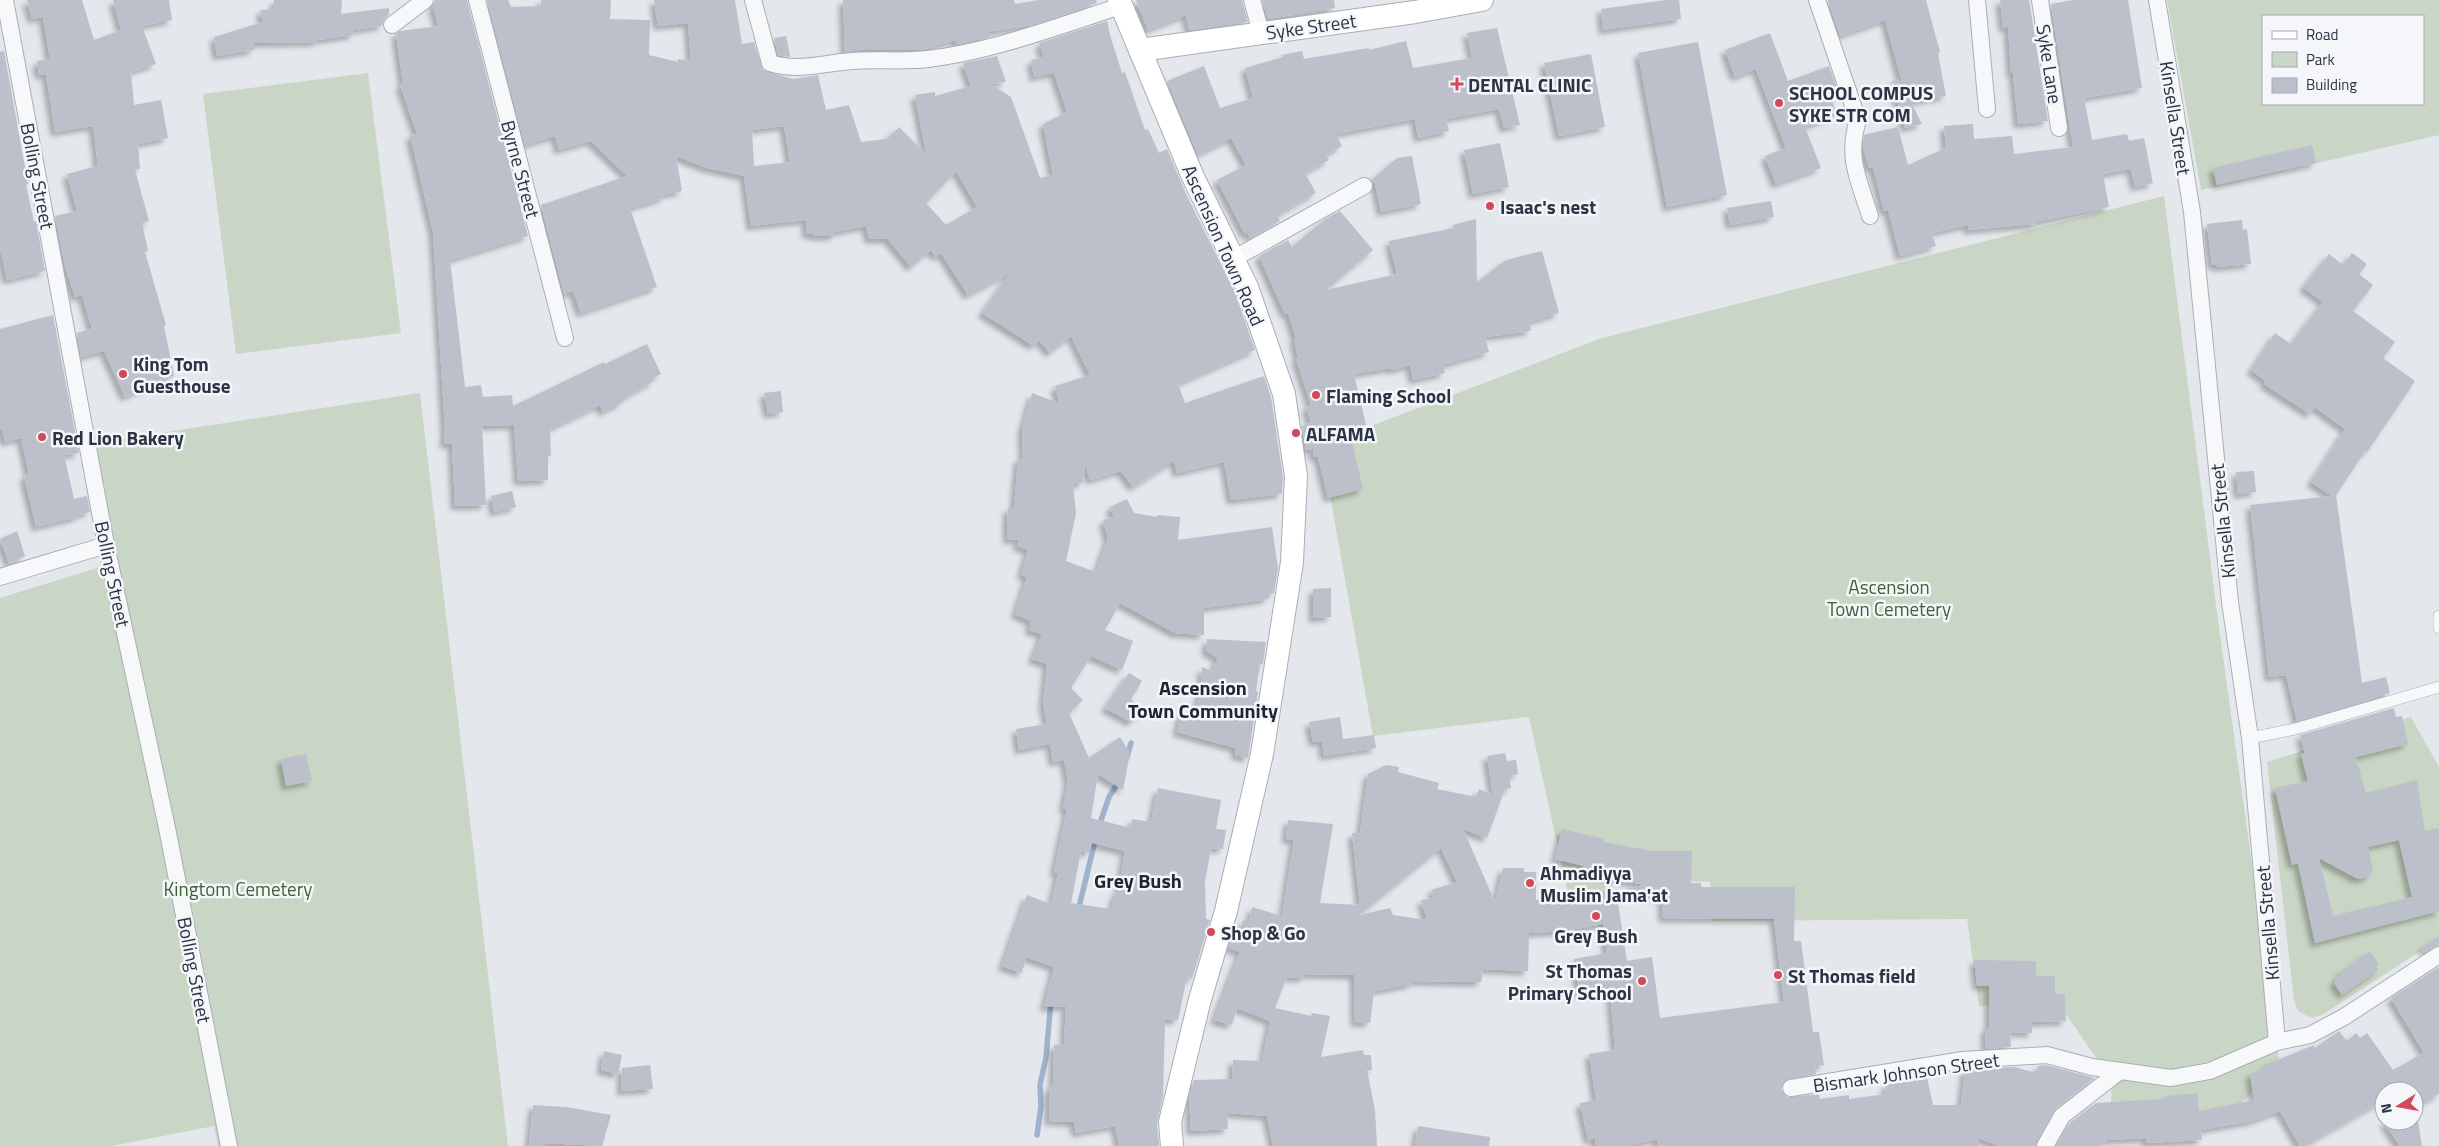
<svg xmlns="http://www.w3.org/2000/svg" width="2439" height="1146" font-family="'Titillium Web',sans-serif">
<defs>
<filter id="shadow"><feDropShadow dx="-4.5" dy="4.5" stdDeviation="2.5" flood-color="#0004"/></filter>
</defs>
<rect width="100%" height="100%" fill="#e4e7ec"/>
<g fill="#c9d6c5" fill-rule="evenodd">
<path d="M2167,0H2439V135L2201,190ZM2263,16H2423V104H2263Z"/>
<path d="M368,73L401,333L236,354L203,94Z"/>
<path d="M2164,196L2217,613L2280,1067L2240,1104L2178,1115L2111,1103L2112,1081L2057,1001L1979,1006L1967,919L1712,921L1710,882L1611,879L1617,930L1574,920L1529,717L1373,736L1321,445L1602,338Z"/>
<path d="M420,393L508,1146H218L214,1126L112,1146H0V598L116,562L89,444Z"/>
<path d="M2411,717L2439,767V939L2322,1015L2311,1018L2298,1011L2294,1000L2267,762Z"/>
</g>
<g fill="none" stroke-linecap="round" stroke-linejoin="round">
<g stroke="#9fb4cc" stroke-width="5.5">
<path d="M1127,757L1131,743"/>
<path d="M1099,826L1109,797L1120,780"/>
<path d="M1078,911L1096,837"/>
<path d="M1037,1135L1041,1106L1040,1085L1046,1057L1051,1001"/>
</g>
</g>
<g fill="#bbc0ca" fill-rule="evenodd" filter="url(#shadow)">
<path d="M27,0H82L94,40L121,30L113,0H169L172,20L142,26L156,64L131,72L134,105L161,100L168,138L138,144L140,169L135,170L149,221L142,223L148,251L145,252L166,325L164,326L174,376L125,397L104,351L81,357L77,333L92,329L82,295L75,297L65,266L55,216L77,211L67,174L98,166L93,126L55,132L46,74L39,75L37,61L50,59L43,17L32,19Z"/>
<path d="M274,0H342L341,14L389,8V14L383,21L382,26L353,30L354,35L317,40V42L253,43L254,50L217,56L214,37L263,22L260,10L274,9Z"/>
<path d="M435,0H467L528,236L450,260L465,387L481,385L483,397L512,395L513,406L604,362L605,364L647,344L661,374L652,378L654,381L622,399L623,402L603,412L600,405L550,429L551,456H548V480L518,481L514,425L482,426L486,505L455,506L452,444H444L445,429L433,232L410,135L417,134L400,85L403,84L396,34L400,31L438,26L433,6Z"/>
<path d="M487,0H508L511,7L541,6V0H611L610,19L650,20L649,55L678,62V59L691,61L688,23L658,26L654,0H735L742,44L754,42L763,70L793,79L818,75L826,110L849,105L861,142L887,139L899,127L926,154L915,95L935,92V96L971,86L963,63L997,56L1006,82L991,84L1011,97L1040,178L1053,175L1043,124L1067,112L1054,73L1034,77L1031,60L1044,57L1039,43L1107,21L1110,35L1122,73L1125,72L1145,130L1148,129L1159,153L1167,149L1186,194L1235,292L1255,350L1178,384L1185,403L1264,376L1271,397L1283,477L1282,494L1231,500L1224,462L1177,473L1174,461L1133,487L1121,471L1090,480L1085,464L1083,483L1073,484L1076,513L1066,561L1096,572L1108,538L1103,520L1114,517L1110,507L1127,499L1134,513L1157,517V515L1180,517L1178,540L1272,527L1278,568L1274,593L1268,594V599L1204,608V635L1175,633L1120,603L1105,630L1133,641L1122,670L1091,656L1071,688L1083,700L1069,713L1089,758L1120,737L1130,753L1123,790L1098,774L1091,818L1131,828L1132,819L1151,822L1158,788L1221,800L1216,829L1226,830L1223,849L1211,848L1205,881L1206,919L1210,920L1192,979L1187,977L1178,1020H1165L1163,1096L1157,1123L1159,1146H1119L1115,1126L1076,1133L1074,1122L1049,1121V1089L1053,1084L1054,1045L1064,1044L1066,1006L1044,1007L1054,967L1026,957L1022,973L1002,966L1027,895L1051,904L1058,873L1054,872L1067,809L1063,808L1068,781L1064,760L1053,762L1050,744L1019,750L1016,729L1047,724L1043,703L1047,664L1032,659L1042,634L1029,630L1031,621L1015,614L1027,577L1021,575L1028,550L1017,546L1019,539L1008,540L1007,524L1008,508H1014L1018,458H1023L1022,430L1032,393L1059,403L1055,386L1090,375L1071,336L1050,353L1039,340L1034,346L982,313L1010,273L968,295L941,253L936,257L931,250L911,267L888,239H869L866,226L835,232V236H813V234H806V220L751,226L744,176L707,168L676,156L682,191L663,195L664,198L630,208L657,287L581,313L573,291L564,294L541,205L627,176L591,141L559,150L555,136L525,145ZM784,126L790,162L754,166L752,130ZM956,171L977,207L946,225L926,203ZM1092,843L1125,851L1118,892H1116L1111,909L1071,903L1081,851L1089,853Z"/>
<path d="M843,0H1014L1015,4L1039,0H1096L1097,3L1032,25L988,32L990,37L957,44L955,40L921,50H871L870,48L845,52Z"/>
<path d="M1136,0H1242L1248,22L1189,30L1186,15L1148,30Z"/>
<path d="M1262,0H1334L1335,8L1268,19Z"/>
<path d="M1666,0H1679L1681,19L1603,30L1601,9Z"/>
<path d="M1828,0H1926L1940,52L1938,53L1946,96L1911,102L1922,124L1905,128L1892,81L1898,79L1903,86L1885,20L1840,36Z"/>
<path d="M2000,0H2029L2048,121L2018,124L2013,73H2011L2008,27L2003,28Z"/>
<path d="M2073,0H2128L2142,88L2084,98L2092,140L2127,134L2129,141L2144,138L2153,183L2135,187L2131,169L2103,174L2109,207L2036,222V224L1968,230V225L1932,233L1936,246L1900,256L1888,210L1884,211L1873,167L1869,168L1863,147L1864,135L1898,127L1908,165L1946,148L1944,126L1973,124L1974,139L2012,136L2014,154L2073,147L2051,4Z"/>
<path d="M1497,28L1520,125L1504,128L1499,109L1446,119L1449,131L1418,138L1415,119L1336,134L1342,146L1326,155L1329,160L1305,173L1316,193L1277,215L1280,221L1250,238L1247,232L1245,234L1217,180L1246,165L1231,138L1198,155L1167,81L1204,66L1220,108L1253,98L1245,68L1283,57L1282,55L1302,51L1304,59L1369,48V50L1406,41L1413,68L1472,58L1467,33Z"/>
<path d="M1770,33L1788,81L1829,66L1839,94L1831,97L1837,115L1805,127L1821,168L1776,184L1765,156L1786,148L1774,117L1756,69L1735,77L1725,50Z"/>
<path d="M786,36L789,50L790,57L778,55L774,38Z"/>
<path d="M1698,42L1727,195L1667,207L1638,53Z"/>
<path d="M4,51L28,184L26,185L34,222L36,221L45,271L7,280L0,248V52Z"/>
<path d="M1591,54L1605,127L1559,136L1544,63Z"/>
<path d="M1500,143L1509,187L1473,194L1464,150Z"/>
<path d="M2312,145L2316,163L2217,185L2213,168Z"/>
<path d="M1412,156L1421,204L1381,212L1374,178L1397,158Z"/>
<path d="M1771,201L1774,217L1730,225L1727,208Z"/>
<path d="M1340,211L1373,250L1326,290L1397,274L1389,241L1454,228L1453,225L1476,219L1477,282L1506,260L1542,251L1559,313L1529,322L1531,331L1485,337L1489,352L1443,365L1445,373L1413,380L1410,365L1392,370L1391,368L1354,374L1366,425L1349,429L1363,489L1328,498L1318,457H1314L1313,449L1306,450L1302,426L1311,422L1306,407L1311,405L1296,359L1298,358L1294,339L1296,338L1288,313L1285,314L1259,256L1288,240L1292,247L1325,219Z"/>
<path d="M2242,220L2243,230L2247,229L2251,264L2217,267V265H2212L2207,224Z"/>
<path d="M2352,253L2367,264L2359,274L2373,285L2353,311L2395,342L2383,358L2415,381L2367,452L2365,451L2336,495L2362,683L2386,677L2390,693L2297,721L2286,675L2269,677L2250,505L2332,496L2311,482L2345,429L2315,407L2310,414L2264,384L2266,381L2251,370L2275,333L2291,344L2323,302L2303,287L2329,254L2343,265Z"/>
<path d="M53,315L79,453L64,455L74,499L87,496L90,512L78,515V517L36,527L24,476L29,474L21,438L5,442L2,430H0V329Z"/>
<path d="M781,391L783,412L768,414L764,393Z"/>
<path d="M2254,471L2256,492L2238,494L2236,472Z"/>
<path d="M512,491L516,507L494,512L491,496Z"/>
<path d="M17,531L25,556L9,563L0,539Z"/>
<path d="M1331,588V617L1313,618V589Z"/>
<path d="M1207,639L1266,642L1263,664H1260L1256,691L1258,692L1248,758L1235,755L1236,748L1177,732L1181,713L1194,716L1201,689L1202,667L1212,671L1218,658L1206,651Z"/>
<path d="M1129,673L1142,681L1131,699L1143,710L1131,722L1105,708Z"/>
<path d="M2394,708L2396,717L2402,716L2408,744L2356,757L2366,793L2417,780L2425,831L2439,828V911L2315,943L2298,863L2292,865L2275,788L2308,781L2301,754L2305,753L2300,735ZM2399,840L2412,897L2333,916L2319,858L2358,879L2368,877L2373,869L2368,847Z"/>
<path d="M1340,717L1343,739L1374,735L1376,748L1324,756L1322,741L1313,742L1309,722Z"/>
<path d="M1505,753L1507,761L1516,760L1518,774L1509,776L1511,788L1505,789L1487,838L1463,829L1495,902L1503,868H1524V872H1536V900H1540L1541,904L1616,890L1627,961L1652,957L1660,1018L1784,1002L1774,919L1663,918L1662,898L1625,889L1645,885L1583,872L1584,866L1555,859L1562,829L1604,839V842L1651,851H1692L1691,883H1701V887H1795L1794,941H1801L1813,1032H1819L1824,1065L1815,1066L1816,1074L1784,1081L1781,1089L1787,1097L1819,1094L1820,1099L1849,1095V1099L1886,1094L1885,1085L1927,1078L1933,1105H1961L1965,1070L2015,1067L2036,1073L2038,1066L2046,1065L2095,1078L2056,1108L2035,1146H1999L1978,1138L1979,1146H1658L1657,1139L1626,1146H1596L1595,1138L1588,1140L1580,1103L1596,1100L1589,1054L1615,1050L1610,989L1580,995L1574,959L1607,953L1603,924L1565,931L1529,933L1528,971L1483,969L1481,982L1412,981V984L1374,991L1370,1023L1355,1022L1354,975L1304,974V978L1287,977L1275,1008L1311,1016L1312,1013L1330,1016L1321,1057L1363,1050L1364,1055H1371L1372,1070H1367L1375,1110L1377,1146H1273L1267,1116L1227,1113L1228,1129L1191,1131L1189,1098L1194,1080L1232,1079L1233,1060L1262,1061L1270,1021L1237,1008L1232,1025L1214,1020L1240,952L1229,948L1235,927L1241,929L1243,920L1249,922L1252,907L1282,916L1294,840L1286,839L1288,820L1333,824L1320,903L1360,905L1352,833H1360L1368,774L1386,765L1399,767L1398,772L1439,783L1437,789L1476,797L1479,789L1493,795L1487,756ZM1441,848L1457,882L1431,890L1434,898L1421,900L1427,920L1393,915L1390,908L1359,915Z"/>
<path d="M306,754L312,781L286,786L281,759Z"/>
<path d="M2439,936V945L2425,952L2422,948Z"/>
<path d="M2370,951L2379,964L2376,966L2378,970L2342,995L2334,983L2336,981L2335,979L2341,975L2340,973Z"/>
<path d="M1974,960L2036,961V976H2055V994H2065L2066,1021L2032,1022V1033L2010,1032L2011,1047L1986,1049L1985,1028H1989V986H1977Z"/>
<path d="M2439,967V1094L2414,1108V1091H2384V1100L2304,1146H2300L2280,1111L2252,1121L2201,1130L2202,1140L2147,1143L2146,1138L2107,1140L2100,1146H2056L2070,1123L2096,1103L2166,1099V1096L2197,1093L2199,1111L2254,1100L2250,1074L2266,1068L2265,1065L2314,1045L2315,1048L2339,1031L2347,1041L2356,1033L2360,1038L2367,1033L2393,1070L2424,1053L2391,998Z"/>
<path d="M604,1051L622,1055L618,1074L601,1070Z"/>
<path d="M650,1065L653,1089L621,1091L622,1068Z"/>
<path d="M533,1105L567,1107L611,1115L602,1146L545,1143V1146H529Z"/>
<path d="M2383,1121H2418L2422,1146H2400Z"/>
<path d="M1418,1126L1490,1137L1489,1146H1415Z"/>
</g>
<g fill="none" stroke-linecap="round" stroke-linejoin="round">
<defs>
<g id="pedestrian">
<path d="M2439,616V628"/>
<path d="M2250,738L2295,729L2439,687"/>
</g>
<g id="minor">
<path d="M5,0L106,545L167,828L229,1146"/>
<path d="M477,0L565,338"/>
<path d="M753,0L770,63C796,72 824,63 852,61C877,59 903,62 928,59C994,51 1058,26 1121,6"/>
<path d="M1252,0L1261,33"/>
<path d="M1817,0L1858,120C1846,158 1859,180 1870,216"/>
<path d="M1977,0L1987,109"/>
<path d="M2040,0L2059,128"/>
<path d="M2157,0L2192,212L2230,602L2250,738L2277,1042"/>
<path d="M392,25L425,0"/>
<path d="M1233,259L1364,186"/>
<path d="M0,577L106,545"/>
<path d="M1791,1088L1963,1060L2047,1055L2092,1067L2171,1078L2210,1071L2277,1042L2310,1035L2344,1017L2439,955"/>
<path d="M2045,1146L2062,1116L2120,1071"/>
</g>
<g id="secondary">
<path d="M1119,0L1193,177L1247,287L1284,394L1296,476L1292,562L1262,754L1226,911L1199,1003L1170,1122L1172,1146"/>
<path d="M1140,50L1415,12L1482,0"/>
</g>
</defs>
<use href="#pedestrian" stroke="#a9aeb7" stroke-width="12"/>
<use href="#minor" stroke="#a9aeb7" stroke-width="18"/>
<use href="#secondary" stroke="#a9aeb7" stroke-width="24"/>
<use href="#pedestrian" stroke="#f7f8fa" stroke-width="11"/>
<use href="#minor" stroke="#f7f8fa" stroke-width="16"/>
<use href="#secondary" stroke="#fff" stroke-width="22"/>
</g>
<g fill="#d1495b" stroke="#f4f6f9" stroke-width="2">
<path d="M1454.5 76.5h5v5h5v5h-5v5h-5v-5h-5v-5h5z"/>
<circle cx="1779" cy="103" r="5"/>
<circle cx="1490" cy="206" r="5"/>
<circle cx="123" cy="374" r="5"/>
<circle cx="1316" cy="395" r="5"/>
<circle cx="1296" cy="433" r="5"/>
<circle cx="42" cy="437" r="5"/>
<circle cx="1530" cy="883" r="5"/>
<circle cx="1596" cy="916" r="5"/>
<circle cx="1211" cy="932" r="5"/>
<circle cx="1778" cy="975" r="5"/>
<circle cx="1642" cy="981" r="5"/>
</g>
<g text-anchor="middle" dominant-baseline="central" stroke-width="5" stroke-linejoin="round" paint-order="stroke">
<g font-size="19" fill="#2b3445" stroke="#f4f6f9">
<text transform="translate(1311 26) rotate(-8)">Syke Street</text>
<text transform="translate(2050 64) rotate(81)">Syke Lane</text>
<text transform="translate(2176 118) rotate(81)">Kinsella Street</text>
<text transform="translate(521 169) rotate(75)">Byrne Street</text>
<text transform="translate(38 176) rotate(79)">Bolling Street</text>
<text transform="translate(1224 245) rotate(66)">Ascension Town Road</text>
<text transform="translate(2222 521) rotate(-96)">Kinsella Street</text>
<text transform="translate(113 574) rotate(78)">Bolling Street</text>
<text transform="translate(2267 923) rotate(-95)">Kinsella Street</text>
<text transform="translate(195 970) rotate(79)">Bolling Street</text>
<text transform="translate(1906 1072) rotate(-8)">Bismark Johnson Street</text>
</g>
<g font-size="19" font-weight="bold" fill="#2b3445" stroke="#f4f6f9" text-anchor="start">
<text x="1468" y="84">DENTAL CLINIC</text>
<text x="1789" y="92">SCHOOL COMPUS<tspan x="1789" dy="22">SYKE STR COM</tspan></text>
<text x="1500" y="206">Isaac's nest</text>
<text x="133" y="363">King Tom<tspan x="133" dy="22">Guesthouse</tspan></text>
<text x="1326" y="395">Flaming School</text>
<text x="1306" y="433">ALFAMA</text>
<text x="52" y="437">Red Lion Bakery</text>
<text x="1540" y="872">Ahmadiyya<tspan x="1540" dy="22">Muslim Jama'at</tspan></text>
<text x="1221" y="932">Shop &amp; Go</text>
<text x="1596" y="935" text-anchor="middle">Grey Bush</text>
<text x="1632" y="970" text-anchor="end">St Thomas<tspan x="1632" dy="22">Primary School</tspan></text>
<text x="1788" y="975">St Thomas field</text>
</g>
<g font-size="19" fill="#3f6138" stroke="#f4f6f9">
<text x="1889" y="586">Ascension<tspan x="1889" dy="22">Town Cemetery</tspan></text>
<text x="238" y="888">Kingtom Cemetery</text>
</g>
<g font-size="20" font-weight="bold" fill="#1d2536" stroke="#f4f6f9">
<text x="1203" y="687">Ascension<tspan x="1203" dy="23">Town Community</tspan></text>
<text x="1138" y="880">Grey Bush</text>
</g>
</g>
<rect x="2262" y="15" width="162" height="90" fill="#f4f6f9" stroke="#a4a8b1"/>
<rect x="2272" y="31" width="25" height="8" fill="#ffffff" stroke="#a4a8b1"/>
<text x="2306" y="40" font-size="15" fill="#2b3445">Road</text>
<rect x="2272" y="52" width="25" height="15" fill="#c9d6c5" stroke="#a4a8b1"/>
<text x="2306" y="65" font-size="15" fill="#2b3445">Park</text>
<rect x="2272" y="78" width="25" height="15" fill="#bbc0ca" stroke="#a4a8b1"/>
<text x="2306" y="90" font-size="15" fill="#2b3445">Building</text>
<g transform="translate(2399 1106) rotate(259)"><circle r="24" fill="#f4f6f9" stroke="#a4a8b1"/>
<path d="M0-4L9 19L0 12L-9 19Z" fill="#d1495b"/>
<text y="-8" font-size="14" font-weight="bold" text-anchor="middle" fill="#2b3445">N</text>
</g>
</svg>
